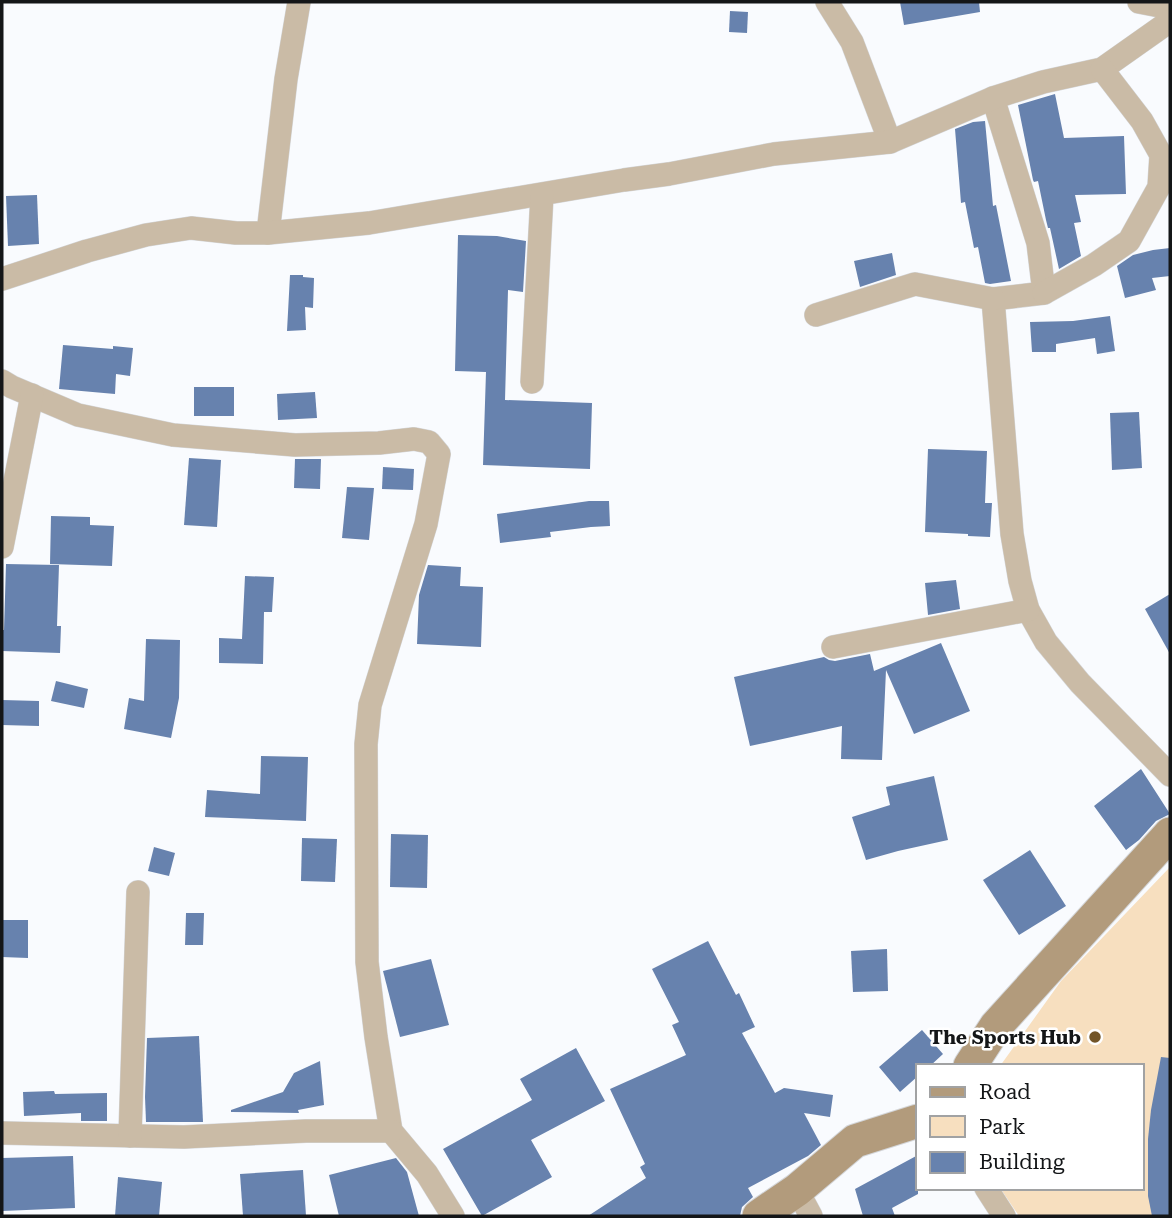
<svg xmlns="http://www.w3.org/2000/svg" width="1172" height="1218" font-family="'Roboto Serif',serif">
<rect width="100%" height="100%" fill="#f9fbfe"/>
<path fill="#f7dfbf" d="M1170,867V1216H1019L1000,1188H1142V1066H1000L1061,981Z"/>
<g fill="#6782ae">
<path d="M900,2H979L980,12L904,25Z"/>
<path d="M730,11L748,12L747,33L729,32Z"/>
<path d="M1055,94L1064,138L1124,136L1126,194L1075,195L1081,222L1074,223L1081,256L1059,269L1050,228H1048L1046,220L1038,181L1034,182L1033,180L1018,105Z"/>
<path d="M985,121L993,206L996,205L1011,281L990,284L985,283L978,247L974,248L965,202L961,203L955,129L973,122Z"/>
<path d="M37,195L39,244L8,246L6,196Z"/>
<path d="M458,235L497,236L526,241L523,292L508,290L505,400L592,403L590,469L483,465L486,372L455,371Z"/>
<path d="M1170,248V276L1152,278L1156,290L1125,298L1117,266L1133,255L1153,250Z"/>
<path d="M892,253L896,275L860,287L854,261Z"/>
<path d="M290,275H303V277L314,278L313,308L305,307L306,330L287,331Z"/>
<path d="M1110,316L1115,351L1097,354L1095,338L1056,344V352H1032L1030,322L1073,321Z"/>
<path d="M63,345L113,349V346L133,348L130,376L116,374L115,394L59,389Z"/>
<rect x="194" y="387" width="40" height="29"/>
<path d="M315,392L317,418L278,420L277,394Z"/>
<path d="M1139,412L1142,468L1112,470L1110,413Z"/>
<path d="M928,449L987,451L985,503H992L990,537L968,536V534L925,532Z"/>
<path d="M189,458L221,460L217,527L184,525Z"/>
<path d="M295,459H321L320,489L294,488Z"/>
<path d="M383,467L414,469L413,490L382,489Z"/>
<path d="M347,487L374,488L369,540L342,538Z"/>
<path d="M589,501H609L610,526L591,527L550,532L551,537L500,543L497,514Z"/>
<path d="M51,516L90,517V525L114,526L112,566L50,564Z"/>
<path d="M6,564L59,565L57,626H61L60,653L2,651V630H4Z"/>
<path d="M428,565L461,567L460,586L483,587L481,647L417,644L419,595Z"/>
<path d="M245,576L274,577L272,612H264L263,664L219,663V638L242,639Z"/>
<path d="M956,580L960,609L928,615L925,583Z"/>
<path d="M1170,594V654L1145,609Z"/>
<path d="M146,639L180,640L179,698L171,738L124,729L129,698L144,701Z"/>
<path d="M941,643L970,711L914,734L886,670L882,760L841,759L842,726L750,746L734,677L824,657L829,660L835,661L870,654L874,671Z"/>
<path d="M56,681L88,689L84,708L51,701Z"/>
<path d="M2,700L39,701V726L2,725Z"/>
<path d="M261,756L308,757L306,821L205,817L207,790L260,794Z"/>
<path d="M1141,769L1170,814L1156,821L1139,840L1126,850L1094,806Z"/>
<path d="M934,776L948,840L898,851L866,860L852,817L890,805L886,787Z"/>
<path d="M391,834L428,835L427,888L390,887Z"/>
<path d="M302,838L337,839L335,882L301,881Z"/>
<path d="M154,847L175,853L169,876L148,871Z"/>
<path d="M1030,850L1066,906L1019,935L983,880Z"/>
<path d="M186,913H204L203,945H185Z"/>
<path d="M2,920H28V958L2,957Z"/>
<path d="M708,941L736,995L739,993L755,1027L742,1033L775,1093L784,1088L833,1095L830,1117L804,1113L821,1145L808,1156L748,1188L753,1197L742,1207L740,1216H588L646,1178L640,1167L645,1164L610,1089L686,1055L672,1025L679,1022L652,969Z"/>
<path d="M887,949L888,991L853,992L851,951Z"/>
<path d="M431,959L449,1025L400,1037L383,971Z"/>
<path d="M922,1030L943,1054L930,1066H918V1076L900,1092L879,1067Z"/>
<path d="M199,1036L203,1122H146L145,1097L147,1038Z"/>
<path d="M576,1048L605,1101L531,1140L552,1177L482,1216L443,1149L532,1100L520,1079Z"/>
<path d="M1161,1057L1170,1058V1216H1152L1148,1196V1139L1151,1110Z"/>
<path d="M320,1061L324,1105L298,1110L299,1113L231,1112V1110L283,1092L294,1073Z"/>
<path d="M54,1091L55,1094L107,1093V1121H81V1113L24,1116L23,1092Z"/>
<path d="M918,1155V1194L892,1208L895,1216H863L855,1189Z"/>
<path d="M73,1156L75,1208L2,1211V1158Z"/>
<path d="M396,1158L407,1172L419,1216H339L329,1175Z"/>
<path d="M303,1170L306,1216H243L240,1174Z"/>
<path d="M118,1177L162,1182L159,1216H115Z"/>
</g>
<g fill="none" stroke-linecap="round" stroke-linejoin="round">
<defs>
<g id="street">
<path d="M827,2L852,42L890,142"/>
<path d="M1139,2L1170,8"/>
<path d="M993,98L1038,243L1044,293L993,299L1012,534L1020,581L1028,610L1046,642L1080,683L1170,775"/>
<path d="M268,233L286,79L299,2"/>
<path d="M2,279L87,251L146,235L191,228L236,233H268L369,223L624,180L669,174L774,154L890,142L993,98L1043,82L1102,69L1170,21"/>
<path d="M1044,293L1094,265L1129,241L1159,187L1161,155L1142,121L1102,69"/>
<path d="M816,315L915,284L993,299"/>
<path d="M2,381L12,387L78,415L173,435L295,445L379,443L414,439L429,442L439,454L426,524L370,705L366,744L367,962L376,1037L391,1131L427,1174L453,1216"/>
<path d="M532,382L542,195"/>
<path d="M2,547L32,395"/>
<path d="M833,647L1028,610"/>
<path d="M2,1133L184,1137L306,1131H391"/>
<path d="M130,1136L138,892"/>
<path d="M986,1188L1004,1216"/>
<path d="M797,1190L811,1216"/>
</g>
<g id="secondary">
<path d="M970,1066L996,1026L1170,834"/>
<path d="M759,1216L797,1190L855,1141L918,1121"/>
</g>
</defs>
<use href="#street" stroke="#d4d6d9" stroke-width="24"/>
<use href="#secondary" stroke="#d4d6d9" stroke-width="35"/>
<use href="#street" stroke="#cabba6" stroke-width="23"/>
<use href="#secondary" stroke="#b29b7c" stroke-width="33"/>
</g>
<circle fill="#725529" stroke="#fff" stroke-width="2.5" cx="1095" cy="1037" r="7"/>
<g text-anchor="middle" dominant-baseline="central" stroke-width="5" stroke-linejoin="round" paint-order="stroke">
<g font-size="19" font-weight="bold" fill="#141618" stroke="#fff" text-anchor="end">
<text x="1081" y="1037">The Sports Hub</text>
</g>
</g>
<rect width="1172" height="1218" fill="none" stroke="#141618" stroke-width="7"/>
<rect x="916" y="1064" width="228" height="126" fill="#ffffff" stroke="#a1a2a3" stroke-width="2"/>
<rect x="930" y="1087" width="35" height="10" fill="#b29b7c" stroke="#a1a2a3" stroke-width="2"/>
<text x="979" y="1099" font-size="21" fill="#141618">Road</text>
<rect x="930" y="1116" width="35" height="21" fill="#f7dfbf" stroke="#a1a2a3" stroke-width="2"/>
<text x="979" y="1134" font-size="21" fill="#141618">Park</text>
<rect x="930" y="1152" width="35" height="21" fill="#6782ae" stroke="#a1a2a3" stroke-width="2"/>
<text x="979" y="1169" font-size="21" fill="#141618">Building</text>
</svg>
